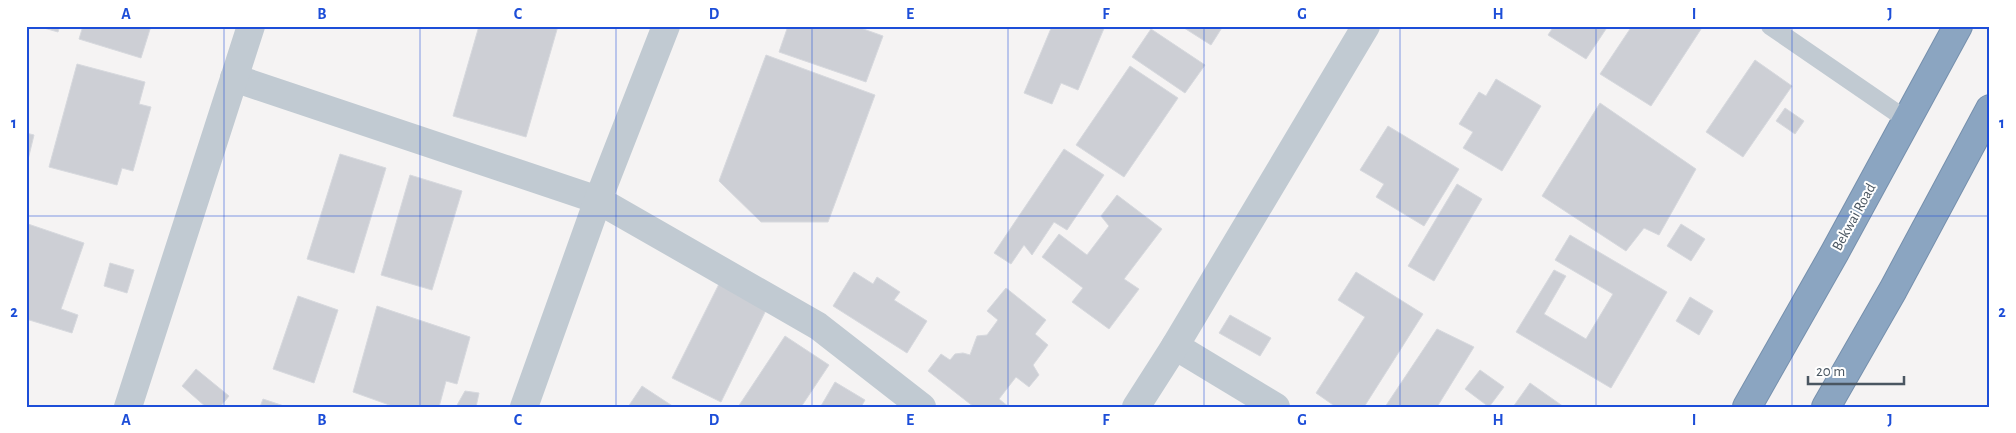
<svg xmlns="http://www.w3.org/2000/svg" width="2016" height="433" font-family="'Alegreya Sans',sans-serif">
<rect width="100%" height="100%" fill="#f5f3f3"/>
<g fill="#cdcfd5" stroke="#d7d9de">
<path d="M37,26H60L58,32Z"/>
<path d="M83,26H151L141,58L79,39Z"/>
<path d="M479,26H558L526,137L453,116Z"/>
<path d="M788,26H855L883,36L866,82L779,52Z"/>
<path d="M1052,26H1105L1078,90L1061,83L1052,104L1024,93Z"/>
<path d="M1181,26H1223L1211,45Z"/>
<path d="M1554,26H1608L1586,59L1548,35Z"/>
<path d="M1632,26H1703L1651,106L1600,74Z"/>
<path d="M1151,29L1205,65L1185,93L1132,57Z"/>
<path d="M766,55L875,95L828,222H761L719,181Z"/>
<path d="M1755,60L1792,86L1743,157L1706,132Z"/>
<path d="M77,64L145,82L139,104L151,107L133,171L122,168L117,185L49,167Z"/>
<path d="M1130,66L1178,98L1124,177L1076,145Z"/>
<path d="M1496,79L1541,106L1502,171L1463,148L1473,132L1459,124L1479,92L1486,96Z"/>
<path d="M1600,103L1696,169L1659,235L1644,228L1626,251L1542,196Z"/>
<path d="M1785,108L1804,121L1795,134L1776,121Z"/>
<path d="M1388,126L1459,169L1424,226L1376,197L1384,184L1360,170Z"/>
<path d="M26,133L34,135L26,168Z"/>
<path d="M1064,149L1104,175L1067,230L1054,222L1032,255L1024,245L1011,264L994,253Z"/>
<path d="M340,154L386,168L354,273L307,259Z"/>
<path d="M410,175L462,191L432,290L381,275Z"/>
<path d="M1457,184L1482,199L1434,281L1408,266Z"/>
<path d="M1117,195L1162,229L1124,279L1139,289L1109,329L1072,302L1083,288L1042,257L1059,234L1087,255L1109,226L1101,216Z"/>
<path d="M28,224L84,243L61,309L78,315L72,333L26,319V228Z"/>
<path d="M1681,224L1705,239L1691,261L1667,246Z"/>
<path d="M1570,235L1667,292L1611,388L1516,332L1554,270L1566,276L1544,314L1586,339L1613,294L1555,260Z"/>
<path d="M110,263L134,270L127,293L104,286Z"/>
<path d="M854,272L873,284L877,277L900,292L894,300L927,321L907,353L833,306Z"/>
<path d="M1356,272L1423,314L1364,407H1336L1316,393L1365,317L1338,300Z"/>
<path d="M720,282L768,306L721,402L672,378Z"/>
<path d="M1006,288L1046,320L1035,334L1048,345L1033,365L1039,375L1029,387L1016,377L999,399L1009,407H974L928,371L941,354L950,360L955,354L963,353L970,355L977,336L987,335L998,320L987,311Z"/>
<path d="M298,296L338,310L314,383L273,369Z"/>
<path d="M1690,297L1713,311L1699,335L1676,321Z"/>
<path d="M377,306L470,337L457,384L446,381L439,407H395L353,392Z"/>
<path d="M1230,315L1271,338L1260,356L1219,333Z"/>
<path d="M1437,329L1474,347L1437,407H1385Z"/>
<path d="M785,336L829,365L801,407H738Z"/>
<path d="M196,369L229,396L220,407H206L182,386Z"/>
<path d="M1480,370L1504,387L1489,407L1465,389Z"/>
<path d="M835,382L865,400L861,407L821,406Z"/>
<path d="M1530,383L1564,407H1513Z"/>
<path d="M642,386L674,407H628Z"/>
<path d="M465,391L479,393L476,407H456Z"/>
<path d="M263,399L287,407H260Z"/>
</g>
<g fill="none" stroke-linecap="round" stroke-linejoin="round">
<defs>
<g id="highway">
<path d="M1747,407L1835,252L1958,26"/>
<path d="M1826,407L1893,290L1990,109"/>
</g>
</defs>
<use href="#highway" stroke="#7690ad" stroke-width="30"/>
<path stroke="#c1cad2" stroke-width="18" d="M1770,26L1907,120"/>
<g stroke="#c1cad2" stroke-width="28">
<path d="M234,78L598,200L818,326L922,407"/>
<path d="M1175,346L1276,407"/>
<path d="M128,407L251,26"/>
<path d="M524,407L598,200L666,26"/>
<path d="M1136,407L1175,346L1366,26"/>
</g>
<use href="#highway" stroke="#8ba5c1" stroke-width="28"/>
</g>
<path fill="none" stroke="#1d4ed8" stroke-width="1" stroke-opacity="0.55" d="M224,26V407M420,26V407M616,26V407M812,26V407M1008,26V407M1204,26V407M1400,26V407M1596,26V407M1792,26V407M26,216H1990"/>
<g text-anchor="middle" dominant-baseline="central" stroke-width="4" stroke-linejoin="round" paint-order="stroke">
<g font-size="15" fill="#4a5661" stroke="#fff">
<text transform="translate(1854 217) rotate(-61)">Bekwai Road</text>
</g>
</g>
<rect width="2016" height="433" fill="none" stroke="#ffffff" stroke-width="55"/>
<path d="M1808 376v8h96v-8" fill="none" stroke="#4a5661" stroke-width="2.5"/>
<text x="1816" y="376" font-size="15" fill="#4a5661" stroke="#ffffff" stroke-width="4" paint-order="stroke">20 m</text>
<rect x="28" y="28" width="1960" height="378" fill="none" stroke="#1d4ed8" stroke-width="2"/>
<g font-size="16" text-anchor="middle" font-weight="bold" fill="#1d4ed8">
<text x="126" y="19">A</text>
<text x="322" y="19">B</text>
<text x="518" y="19">C</text>
<text x="714" y="19">D</text>
<text x="910" y="19">E</text>
<text x="1106" y="19">F</text>
<text x="1302" y="19">G</text>
<text x="1498" y="19">H</text>
<text x="1694" y="19">I</text>
<text x="1890" y="19">J</text>
<text x="14" y="128">1</text>
<text x="2002" y="128">1</text>
<text x="14" y="317">2</text>
<text x="2002" y="317">2</text>
<text x="126" y="425">A</text>
<text x="322" y="425">B</text>
<text x="518" y="425">C</text>
<text x="714" y="425">D</text>
<text x="910" y="425">E</text>
<text x="1106" y="425">F</text>
<text x="1302" y="425">G</text>
<text x="1498" y="425">H</text>
<text x="1694" y="425">I</text>
<text x="1890" y="425">J</text>
</g>
</svg>
